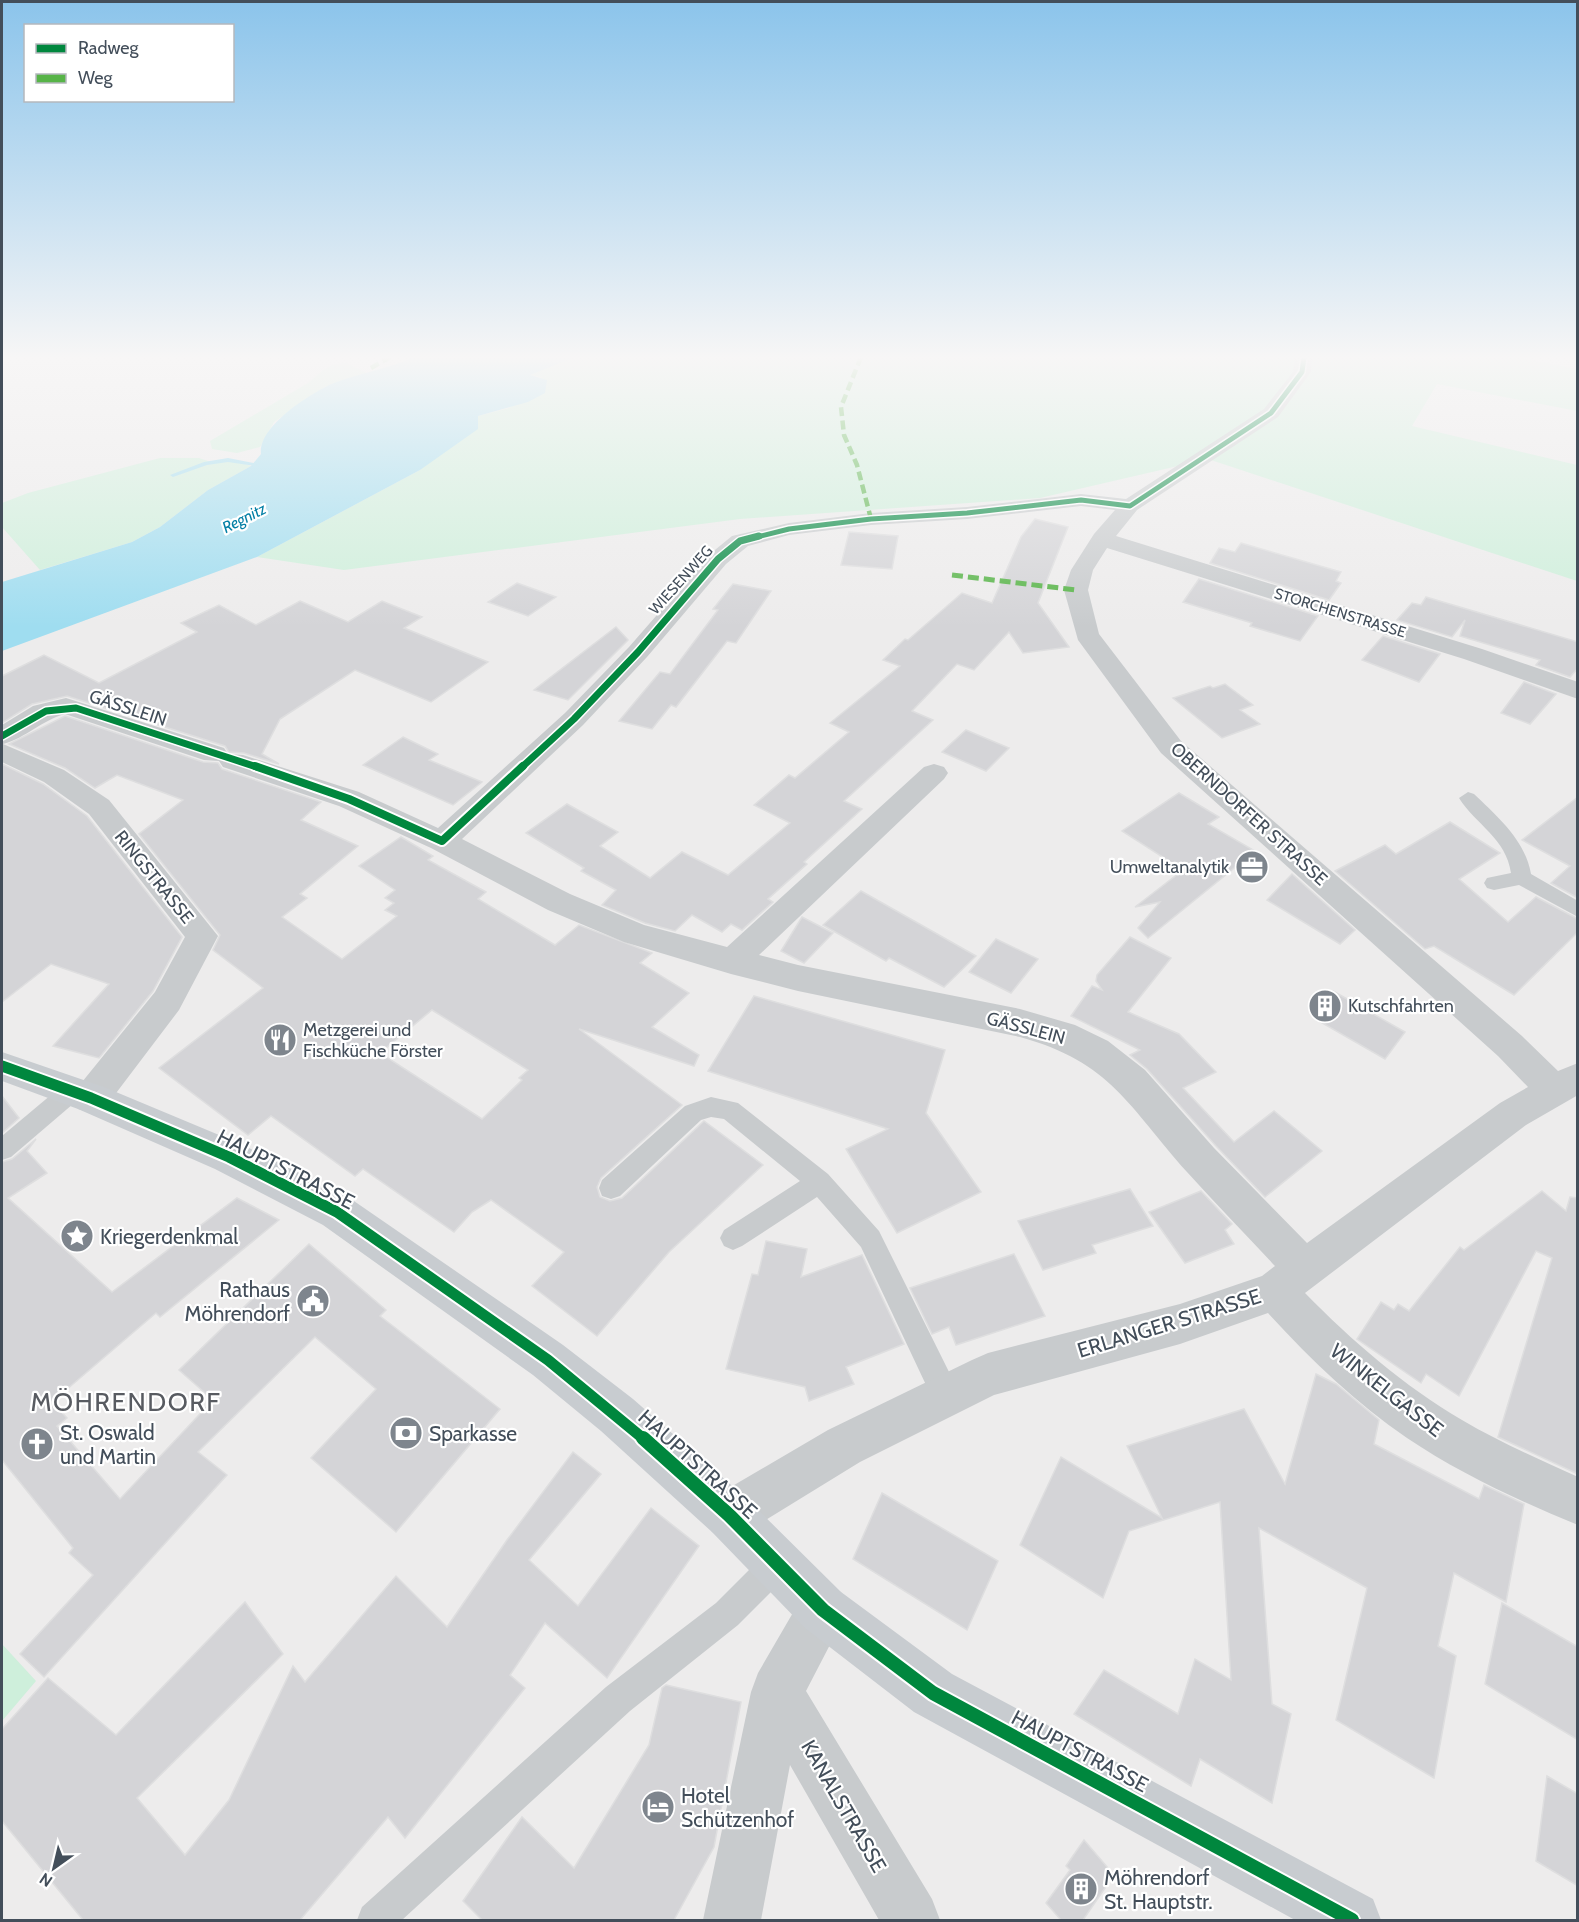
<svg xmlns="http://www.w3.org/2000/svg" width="1579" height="1922" font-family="Cabin,sans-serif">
<rect width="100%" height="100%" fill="#edecec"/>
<g fill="#ceefdb">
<path d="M575,357H1517L1577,369V411L1437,384L1412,426L1577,465V581L1208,459L1040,498L740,519L344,570L257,557L420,470L478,416L509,408L542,377L529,375Z"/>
<path d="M346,363L369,374L325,387L274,422L260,447L237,453L212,449L210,441L308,383L323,370L335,364Z"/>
<path d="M160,458H199L214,463L233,460L251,466L208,490L160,527L132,542L40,570L2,527V503L28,493Z"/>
<path d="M2,1644L36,1681L2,1721Z"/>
</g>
<path fill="#9fddf0" d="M414,357H575L530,375L547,380L545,393L528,402L478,416V429L420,470L257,557L2,651V582L132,542L160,527L208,490L251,466L261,454C258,426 311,393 334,383C360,373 388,369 414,357Z"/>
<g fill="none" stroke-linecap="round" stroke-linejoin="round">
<path fill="#9fddf0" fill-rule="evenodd" d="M228,458L258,464L255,466L228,462L207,465L173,477L170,475L204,462Z"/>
</g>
<g fill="#d4d4d7" stroke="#dededf" stroke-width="1.5" fill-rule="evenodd">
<path d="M1035,519L1068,527L1038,603L1069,647L1023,653L1009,632L974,670L957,664L912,711L933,720L844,801L862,809L804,862L807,864L768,899L773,902L742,930L731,924L722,932L692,915L675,931L645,923L602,905L616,890L581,871L584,868L526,833L567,804L618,832L600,846L650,878L682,852L728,875L790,823L754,805L789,775L795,778L849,732L830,723L900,666L883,660L905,639L908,640L962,593L992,603L1021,537Z"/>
<path d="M849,532L898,536L892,569L841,565Z"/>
<path d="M1241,543L1341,572L1336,581L1341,583L1329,600L1210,563L1219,548L1235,552Z"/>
<path d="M1199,579L1318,616L1300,641L1250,626L1252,623L1183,602Z"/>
<path d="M517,583L556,597L528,616L488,602Z"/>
<path d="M733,584L771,591L736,643L727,641L676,707L671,705L652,729L619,721L660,672L670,674L718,610L713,609Z"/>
<path d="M1426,597L1578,642V668L1570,677L1536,665L1540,660L1460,636L1465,620L1452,637L1397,620L1412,603L1421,605Z"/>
<path d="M300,601L348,622L382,601L422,617L404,628L488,662L431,702L355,670L280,719L262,754L279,764L244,753L229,752L225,746L67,696L32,704L2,723V676L44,655L99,683L197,632L181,623L219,605L256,625Z"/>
<path d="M616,627L628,640L568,700L534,690Z"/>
<path d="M1383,636L1440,654L1419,682L1362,660Z"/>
<path d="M1524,682L1556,694L1530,724L1501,713Z"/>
<path d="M1225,684L1253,705L1240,710L1260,724L1222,738L1173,698L1210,686L1213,688Z"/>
<path d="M65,716L203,762L218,763L222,769L321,802L301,820L358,846L300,894L307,898L282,917L342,959L397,916L385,910L394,903L385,898L395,890L359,866L401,837L433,856L428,860L486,892L478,899L555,945L579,925L652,953L640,963L689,993L652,1027L699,1055L694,1066L579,1029L682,1105L601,1178L597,1187L600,1197L610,1201L622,1198L704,1121L763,1165L669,1252L597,1336L532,1286L564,1252L491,1200L472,1212L454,1232L363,1169L355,1176L271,1116L248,1135L159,1068L263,988L213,950L220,935L139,834L183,800L117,775L95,788L65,768L9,744ZM432,1010L528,1070L519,1078L522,1080L482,1119L380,1053Z"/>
<path d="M966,730L1009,748L986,771L942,752Z"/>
<path d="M403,737L438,754L429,760L482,782L453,805L363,765Z"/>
<path d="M2,764L43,784L87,816L182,937L153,991L99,1058L53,1046L109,984L51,964L2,1002Z"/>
<path d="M1179,793L1219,817L1208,824L1255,851L1148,938L1138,928L1160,902L1135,907L1183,870L1122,831Z"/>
<path d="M1578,797V898L1551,883L1570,866L1522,840Z"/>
<path d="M1450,822L1500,853L1459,879L1508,922L1536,897L1578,919V932L1514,995L1434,946L1425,949L1335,871L1385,845L1396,854Z"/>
<path d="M1292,874L1355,930L1340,944L1267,900Z"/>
<path d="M861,891L923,926L976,956L944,987L889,958L886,961L823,925Z"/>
<path d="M802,917L833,933L804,963L781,951Z"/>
<path d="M1130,937L1171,958L1128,1012L1179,1034L1216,1072L1183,1088L1234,1142L1274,1111L1322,1151L1265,1197L1216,1146L1147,1069L1130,1055L1140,1050L1071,1016L1092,986L1102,990L1096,981L1097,975Z"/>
<path d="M996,939L1038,959L1011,993L969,972Z"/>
<path d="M1333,991L1405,1032L1385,1059L1317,1020Z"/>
<path d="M754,996L945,1050L926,1113L981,1192L897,1233L846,1149L888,1129L708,1071Z"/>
<path d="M2,1096L19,1118L2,1133Z"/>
<path d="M36,1139L27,1151L47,1173L8,1198L112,1292L237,1198L279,1220L160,1317L156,1313L52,1402L67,1418L57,1426L120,1499L213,1400L179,1370L309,1244L386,1310L380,1316L500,1409L396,1532L311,1458L376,1389L315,1337L198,1452L227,1475L44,1677L20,1654L93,1575L69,1553L73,1548L2,1460V1162L12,1159Z"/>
<path d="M1130,1189L1153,1226L1092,1245L1096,1253L1043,1270L1018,1221Z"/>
<path d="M1201,1191L1232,1224L1225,1230L1234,1244L1185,1263L1149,1212Z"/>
<path d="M1542,1191L1566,1211L1570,1197L1578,1198V1474L1498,1437L1552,1258L1536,1251L1459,1396L1426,1374L1421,1383L1357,1339L1381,1302L1394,1310L1398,1304L1409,1311L1460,1247L1464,1250Z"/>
<path d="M766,1241L807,1249L801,1277L862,1255L904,1344L846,1367L854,1384L809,1401L805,1387L726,1369L752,1274L758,1275Z"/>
<path d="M1014,1254L1045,1316L956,1345L949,1327L932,1334L910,1288Z"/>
<path d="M1316,1374L1336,1384L1379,1420L1374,1444L1479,1499L1484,1485L1524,1504L1506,1602L1454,1573L1438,1646L1456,1656L1434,1778L1336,1720L1367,1588L1259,1528L1272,1704L1291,1714L1272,1803L1200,1759L1191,1786L1074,1714L1104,1670L1178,1714L1195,1659L1231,1680L1220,1502L1129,1531L1103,1598L1020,1545L1061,1457L1162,1518L1127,1446L1244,1409L1285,1484Z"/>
<path d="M573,1452L601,1474L529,1560L578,1606L651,1508L699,1546L607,1678L545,1623L510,1675L525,1688L405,1838L388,1817L300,1920H83L2,1821V1729L48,1678L116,1735L245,1602L283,1654L137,1798L185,1855L229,1800L293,1666L305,1682L396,1576L447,1627L507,1540Z"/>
<path d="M882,1493L998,1561L967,1630L853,1559Z"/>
<path d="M1502,1603L1578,1647V1740L1485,1684Z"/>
<path d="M666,1685L741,1702L714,1847L674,1920H482L463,1901L522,1817L574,1868L649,1745L662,1688Z"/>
<path d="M1547,1776L1578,1794V1886L1536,1861Z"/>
<path d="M1084,1840L1114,1875L1083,1920H1061L1046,1903L1070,1870L1066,1866Z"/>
</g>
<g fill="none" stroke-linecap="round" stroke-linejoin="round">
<g fill="#c8cbcd" fill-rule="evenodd">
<path d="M1468,792L1474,794C1498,817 1525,840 1531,874L1578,901V917L1519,885L1494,890L1487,888L1484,883L1487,878L1511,873C1506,838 1476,825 1459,798Z"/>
<path d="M72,1081L80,1084L84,1091L80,1098L11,1157L2,1160V1136L64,1084Z"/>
<path d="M711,1097L738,1103L828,1174L879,1231L955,1384L959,1394L955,1404L945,1408L935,1404L861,1247L817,1197L742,1246L733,1250L724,1246L720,1238L724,1230L800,1181L724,1119L711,1117L701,1120L620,1196L611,1199L602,1196L599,1188L602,1180L685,1106Z"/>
<path d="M777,1548L788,1553L793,1564L788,1575L738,1625L630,1711L402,1920H357L362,1907L606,1687L716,1603L766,1553Z"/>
</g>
<g fill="#c8cbcd" fill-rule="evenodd">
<path d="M1295,357H1312L1311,372L1278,417L1137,510L1116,536L1482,649L1578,682V699L1464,659L1107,548L1093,570L1088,590L1099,634L1181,741L1522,1036L1558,1071L1578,1063V1095L1526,1125L1305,1293C1352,1341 1404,1386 1462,1420C1499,1442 1539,1459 1578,1477V1525C1519,1501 1459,1473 1407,1438C1356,1403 1310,1359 1268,1313L1180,1344L994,1395L860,1462L746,1532L729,1539L712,1532L705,1515L712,1498L828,1430L972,1360L988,1353L1180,1304L1262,1276L1275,1266C1246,1235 1216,1204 1187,1172C1129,1107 1111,1062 1020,1037L798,991L731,974L624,942L548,910L431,848L339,806L223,767L219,761L204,760L65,714C42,720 26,738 3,744L64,770L109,800L218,936L179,1010L104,1109L91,1113L78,1109L73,1098L78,1087L155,992L185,937L89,814L44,782L2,762V725L33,706L66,698L224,748L228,754L243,755L359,792L438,828L565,713L629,647L710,554L732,536L789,523L871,513L967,507L1081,494L1126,499L1264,409L1293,372ZM1081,506L1115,510L1094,534L1071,570L1064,590L1078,640L1161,753L1498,1056L1528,1087L1500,1103L1307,1243L1214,1148L1145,1070L1108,1041L1075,1025L1020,1009L798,965L759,955L944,779L948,773L944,767L934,764L924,767L727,947L644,925L570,894L462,839L583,725L647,657L726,564L748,546L789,535L871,525L967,519Z"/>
<path d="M823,1585L841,1592L848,1610L806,1691L932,1899L940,1920H879L790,1765L761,1920H703L751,1692L758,1673L805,1592Z"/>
</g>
<path fill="#c8ccd0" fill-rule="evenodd" d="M2,1052L104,1087L243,1145L351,1199L563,1345L633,1399L746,1498L841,1592L952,1674L1373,1899L1381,1920H1295L914,1712L805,1628L712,1532L601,1431L533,1375L323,1225L215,1169L78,1109L2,1081Z"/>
<g stroke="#57b448" stroke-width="4.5" stroke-dasharray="9 4.5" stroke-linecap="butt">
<path d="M861,357L841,407L844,435L857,465L871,519"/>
<path d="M371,368L390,357"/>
</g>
<path stroke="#57b448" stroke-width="5" stroke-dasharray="11 5" stroke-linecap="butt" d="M952,575L1076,590"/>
<defs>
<path id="cycleway-far4" d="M753,538L789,529L871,519L967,513L1081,500L1130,506L1271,413L1302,372L1304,357"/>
<g id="cycleway-far3">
<path d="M2,736L46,711L76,708L260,768"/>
<path d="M521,768L574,719L638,652L718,559L740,541L759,536"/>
</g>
<path id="cycleway-far2" d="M255,766L349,799L442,841L523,766"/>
<path id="cycleway-far1" d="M2,1066L91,1098L229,1157L337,1212L548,1360L645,1440"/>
<path id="cycleway" d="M643,1438L729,1515L823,1610L933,1693L1352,1920"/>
</defs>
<use href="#cycleway-far4" stroke="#fff" stroke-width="8"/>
<use href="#cycleway-far3" stroke="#fff" stroke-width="10"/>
<use href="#cycleway-far2" stroke="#fff" stroke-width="12"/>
<use href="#cycleway-far1" stroke="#fff" stroke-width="15"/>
<use href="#cycleway" stroke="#fff" stroke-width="18"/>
<use href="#cycleway-far4" stroke="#00873e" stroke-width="5"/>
<use href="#cycleway-far3" stroke="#00873e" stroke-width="7"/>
<use href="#cycleway-far2" stroke="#00873e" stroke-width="8"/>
<use href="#cycleway-far1" stroke="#00873e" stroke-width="11"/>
<use href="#cycleway" stroke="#00873e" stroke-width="14"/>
</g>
<linearGradient id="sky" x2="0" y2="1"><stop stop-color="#8bc4eb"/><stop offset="0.57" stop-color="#f7f6f6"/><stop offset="1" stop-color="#f7f6f6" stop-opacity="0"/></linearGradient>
<rect width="1579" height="627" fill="url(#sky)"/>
<defs>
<symbol id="office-disc" viewBox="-11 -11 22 22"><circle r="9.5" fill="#7e858d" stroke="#fff"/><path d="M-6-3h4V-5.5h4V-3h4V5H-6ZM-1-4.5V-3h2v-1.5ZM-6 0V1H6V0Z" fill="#fff"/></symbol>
<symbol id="building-disc" viewBox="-11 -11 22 22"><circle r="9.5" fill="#7e858d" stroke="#fff"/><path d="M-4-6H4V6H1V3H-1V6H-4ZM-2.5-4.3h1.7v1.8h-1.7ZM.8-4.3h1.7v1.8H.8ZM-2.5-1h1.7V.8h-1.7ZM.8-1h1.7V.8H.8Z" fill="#fff"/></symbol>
<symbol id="restaurant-disc" viewBox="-11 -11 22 22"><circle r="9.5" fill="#7e858d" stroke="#fff"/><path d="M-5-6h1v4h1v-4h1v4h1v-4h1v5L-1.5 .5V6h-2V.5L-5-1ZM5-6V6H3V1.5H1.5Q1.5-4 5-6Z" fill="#fff"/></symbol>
<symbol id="sight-disc" viewBox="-11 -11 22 22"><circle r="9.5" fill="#7e858d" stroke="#fff"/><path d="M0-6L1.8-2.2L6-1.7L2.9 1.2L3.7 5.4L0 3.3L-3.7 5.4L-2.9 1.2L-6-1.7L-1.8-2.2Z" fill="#fff"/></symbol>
<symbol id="civic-disc" viewBox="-11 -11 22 22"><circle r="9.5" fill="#7e858d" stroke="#fff"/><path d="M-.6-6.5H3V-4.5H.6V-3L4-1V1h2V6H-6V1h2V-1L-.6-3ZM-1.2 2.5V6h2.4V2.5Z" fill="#fff"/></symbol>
<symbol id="bank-disc" viewBox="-11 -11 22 22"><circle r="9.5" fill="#7e858d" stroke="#fff"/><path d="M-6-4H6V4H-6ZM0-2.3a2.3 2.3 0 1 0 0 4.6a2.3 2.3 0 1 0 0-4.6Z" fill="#fff"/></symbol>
<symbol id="church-disc" viewBox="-11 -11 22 22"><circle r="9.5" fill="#7e858d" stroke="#fff"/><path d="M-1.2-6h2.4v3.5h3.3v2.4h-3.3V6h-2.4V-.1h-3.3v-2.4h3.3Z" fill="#fff"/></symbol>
<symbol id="hotel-disc" viewBox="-11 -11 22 22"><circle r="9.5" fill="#7e858d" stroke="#fff"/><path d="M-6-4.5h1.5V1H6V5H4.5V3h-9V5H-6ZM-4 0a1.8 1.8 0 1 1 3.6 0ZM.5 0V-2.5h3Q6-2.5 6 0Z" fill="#fff"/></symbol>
</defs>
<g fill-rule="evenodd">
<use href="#office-disc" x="1233" y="848" width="38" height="38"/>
<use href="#building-disc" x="1306" y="987" width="38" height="38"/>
<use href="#restaurant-disc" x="261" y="1021" width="38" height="38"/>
<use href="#sight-disc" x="58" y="1217" width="38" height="38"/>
<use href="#civic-disc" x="294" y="1282" width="38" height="38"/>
<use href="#bank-disc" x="387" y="1414" width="38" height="38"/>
<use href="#church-disc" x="18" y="1425" width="38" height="38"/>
<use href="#hotel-disc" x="639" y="1788" width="38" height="38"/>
<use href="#building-disc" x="1062" y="1870" width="38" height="38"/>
</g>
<g text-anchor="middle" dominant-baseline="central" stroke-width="4.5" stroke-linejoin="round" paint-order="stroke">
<g font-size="15" fill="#434e5a" stroke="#fff">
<text transform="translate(681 580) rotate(-48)">WIESENWEG</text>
<text transform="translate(1340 613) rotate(17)">STORCHENSTRASSE</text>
</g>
<g font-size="16" font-style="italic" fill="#037fa5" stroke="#fff">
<text transform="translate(244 518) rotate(-27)">Regnitz</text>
</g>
<g font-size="18" fill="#434e5a" stroke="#fff">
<text transform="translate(128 708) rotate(18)">GÄSSLEIN</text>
<text transform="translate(1249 814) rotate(42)">OBERNDORFER STRASSE</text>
<text transform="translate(154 877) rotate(51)">RINGSTRASSE</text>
<text transform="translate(1026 1028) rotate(15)">GÄSSLEIN</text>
</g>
<g font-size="18" fill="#434e5a" stroke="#fff" text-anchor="start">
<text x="1229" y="867" text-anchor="end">Umweltanalytik</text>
<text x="1348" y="1006">Kutschfahrten</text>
<text x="303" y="1030">Metzgerei und<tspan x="303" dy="21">Fischküche Förster</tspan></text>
</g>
<g font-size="21" fill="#434e5a" stroke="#fff">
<text transform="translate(286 1169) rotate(27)">HAUPTSTRASSE</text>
<text transform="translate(1169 1323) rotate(-17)">ERLANGER STRASSE</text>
<text transform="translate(1387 1390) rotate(38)">WINKELGASSE</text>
<text transform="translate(698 1464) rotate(42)">HAUPTSTRASSE</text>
<text transform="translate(1080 1751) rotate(28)">HAUPTSTRASSE</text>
<text transform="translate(844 1806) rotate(60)">KANALSTRASSE</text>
</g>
<g font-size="21" fill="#434e5a" stroke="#fff" text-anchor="start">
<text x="100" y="1236">Kriegerdenkmal</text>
<text x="290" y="1289" text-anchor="end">Rathaus<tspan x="290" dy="24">Möhrendorf</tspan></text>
<text x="60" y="1432">St. Oswald<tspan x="60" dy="24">und Martin</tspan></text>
<text x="429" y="1433">Sparkasse</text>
<text x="681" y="1795">Hotel<tspan x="681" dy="24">Schützenhof</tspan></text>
<text x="1104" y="1877">Möhrendorf<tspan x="1104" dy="24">St. Hauptstr.</tspan></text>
</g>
<g font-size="26" letter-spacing="1.5" fill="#585b61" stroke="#fff">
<text x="126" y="1402">MÖHRENDORF</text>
</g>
</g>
<rect width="1579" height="1922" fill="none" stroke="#434e5a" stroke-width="6"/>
<rect x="24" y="24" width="210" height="78" fill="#ffffff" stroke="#b4b8bd" stroke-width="1.5"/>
<rect x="36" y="44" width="30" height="9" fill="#00873e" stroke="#b4b8bd" stroke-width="1.5"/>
<text x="78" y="54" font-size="18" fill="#434e5a">Radweg</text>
<rect x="36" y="74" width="30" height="9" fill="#57b448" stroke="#b4b8bd" stroke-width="1.5"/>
<text x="78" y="84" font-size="18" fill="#434e5a">Weg</text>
<g transform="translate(54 1868) rotate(214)" stroke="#ffffff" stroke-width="4.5" paint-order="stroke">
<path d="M0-4.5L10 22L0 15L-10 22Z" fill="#434e5a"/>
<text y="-9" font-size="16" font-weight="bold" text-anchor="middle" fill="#434e5a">N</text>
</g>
</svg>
